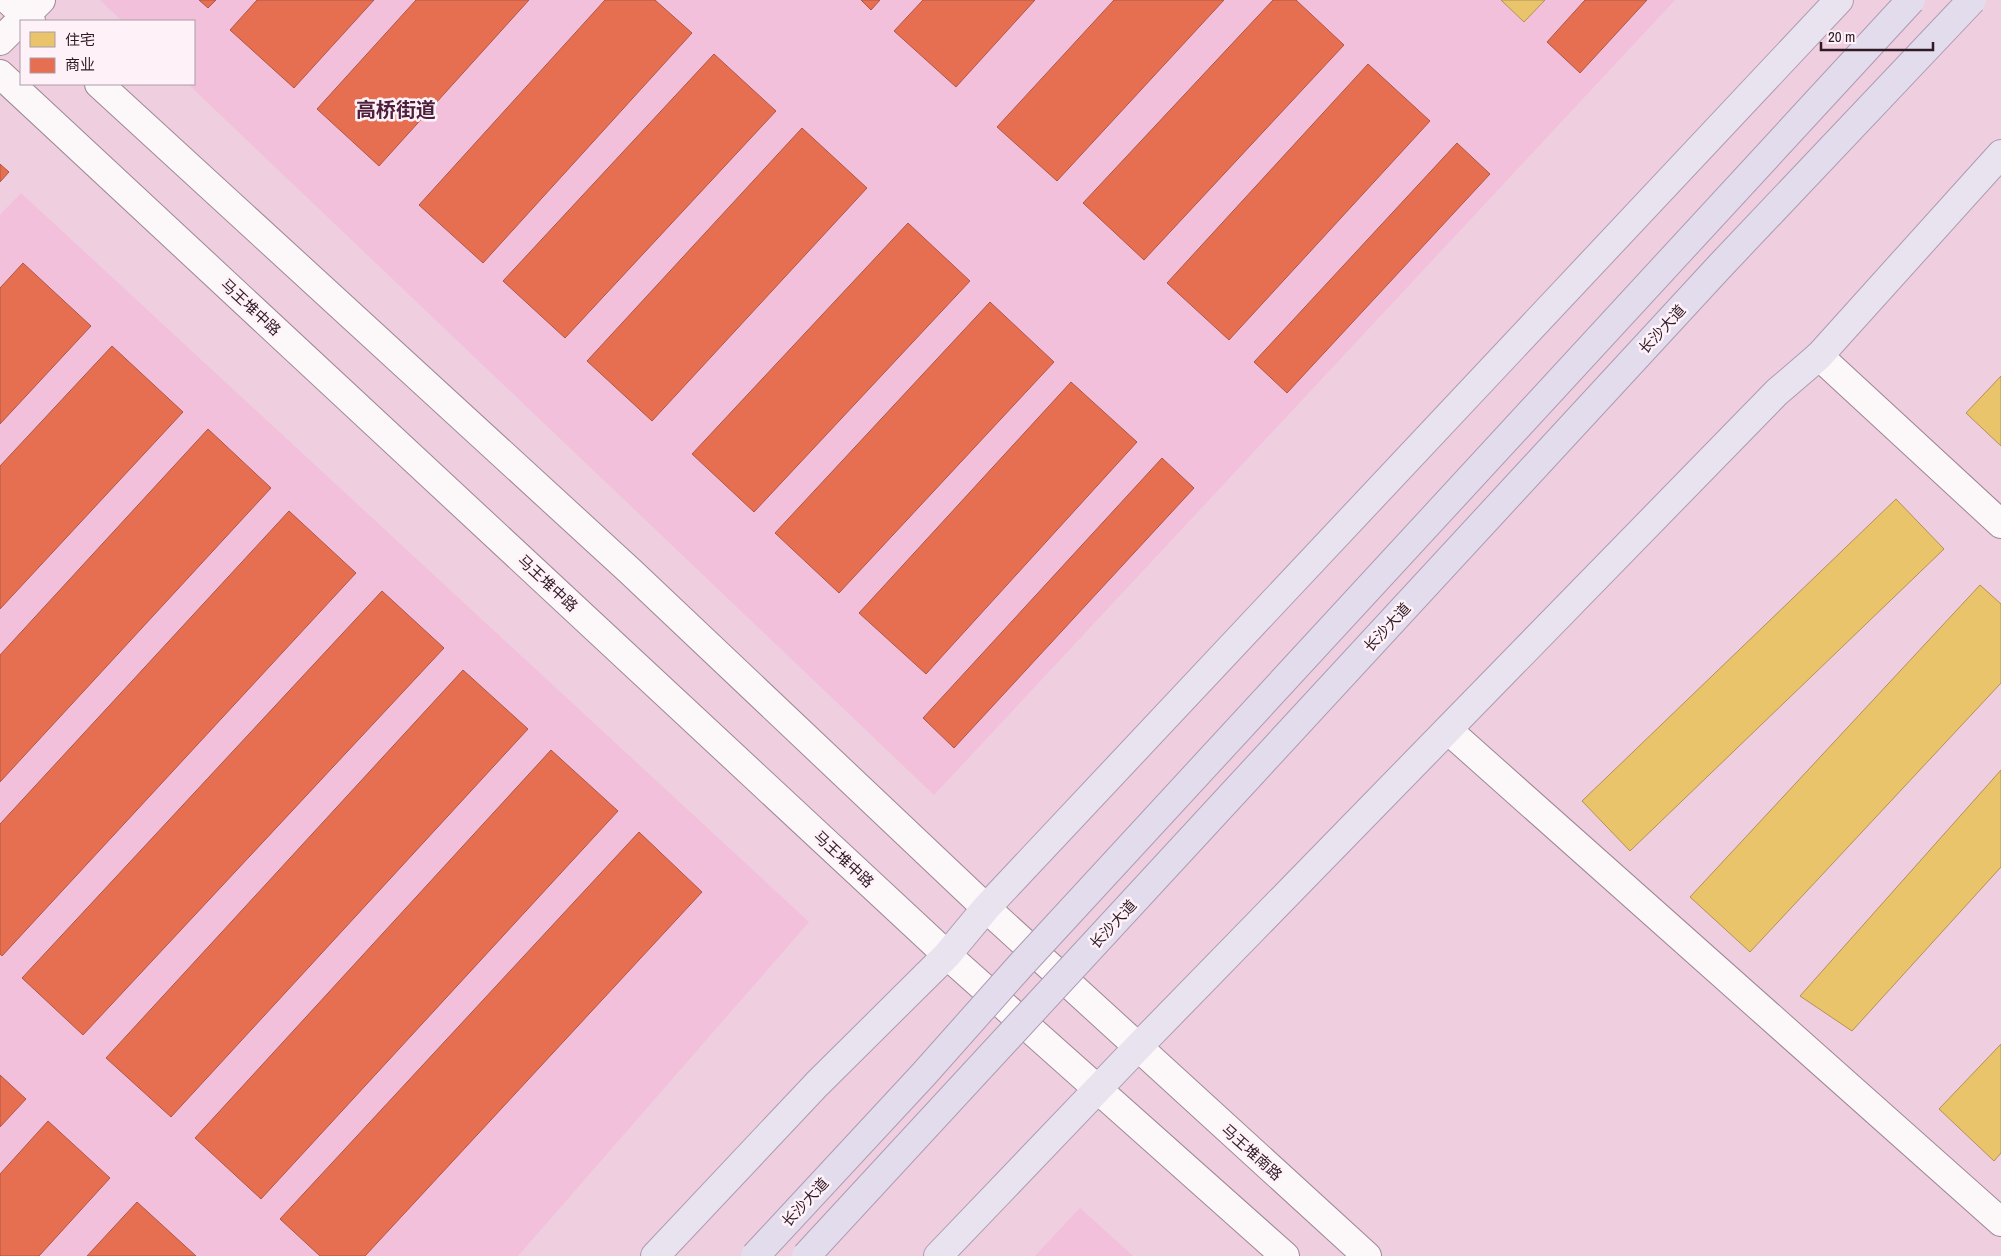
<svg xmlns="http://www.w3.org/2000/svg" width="2001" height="1256" font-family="'Archivo Narrow','Noto Sans SC',sans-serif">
<rect width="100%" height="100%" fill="#eecedf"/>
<g fill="#f2c0db">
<path d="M100,0H1675L934,795L188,84H194V21H122Z"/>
<path d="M21,193L809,922L518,1256H0V215Z"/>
<path d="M1080,1208L1133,1256H1035Z"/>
</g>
<g fill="#e9c46a" stroke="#b29156">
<path d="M1501,0H1545L1524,22Z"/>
<path d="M2001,376V446L1966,413Z"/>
<path d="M1896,499L1944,549L1630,851L1582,801Z"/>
<path d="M1980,585L2001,604V683L1750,952L1690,897Z"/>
<path d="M2001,770V867L1852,1031L1800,996Z"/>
<path d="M2001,1044V1153L1994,1161L1939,1109Z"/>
</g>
<g fill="#e76f51" stroke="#b05644">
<path d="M199,0H216L208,8Z"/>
<path d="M257,0H374L294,88L230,30Z"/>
<path d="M416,0H529L379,166L317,109Z"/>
<path d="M605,0H655L692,33L483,263L419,205Z"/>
<path d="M861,0H880L871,10Z"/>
<path d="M923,0H1035L956,87L894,31Z"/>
<path d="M1114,0H1224L1057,181L997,127Z"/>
<path d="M1273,0H1296L1344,45L1144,260L1083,203Z"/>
<path d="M1585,0H1647L1580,73L1547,42Z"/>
<path d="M714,54L776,111L565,338L503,281Z"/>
<path d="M1368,64L1430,121L1229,340L1167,283Z"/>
<path d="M802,128L867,188L652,421L587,361Z"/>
<path d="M1457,143L1490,174L1287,393L1254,362Z"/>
<path d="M0,164L9,172L0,182Z"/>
<path d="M908,223L970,281L754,512L692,454Z"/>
<path d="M23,263L91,326L0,424V288Z"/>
<path d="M990,302L1054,362L839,593L775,533Z"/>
<path d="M112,346L183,412L0,609V466Z"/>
<path d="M1071,382L1137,442L926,674L859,613Z"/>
<path d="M208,429L271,488L0,782V655Z"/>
<path d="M1162,458L1194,488L954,748L923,718Z"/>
<path d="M289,511L356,573L2,956L0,954V824Z"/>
<path d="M382,591L444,648L83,1035L22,978Z"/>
<path d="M463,670L528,729L171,1117L106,1058Z"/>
<path d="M551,750L618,811L261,1199L195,1138Z"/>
<path d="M639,832L702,892L365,1256H320L280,1219Z"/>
<path d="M0,1075L26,1099L0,1127Z"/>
<path d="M48,1121L110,1178L39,1256H0V1174Z"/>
<path d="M137,1202L196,1256H87Z"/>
</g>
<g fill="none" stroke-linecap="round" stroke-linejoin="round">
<defs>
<g id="minor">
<path d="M0,41L41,0"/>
<path d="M1819,356L2001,524"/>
<path d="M1448,730L2001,1222"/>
</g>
<g id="secondary">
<path d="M8,0L31,21"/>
<path d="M0,74L947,955L1285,1256"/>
<path d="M99,84L630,571L986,908L1367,1256"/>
</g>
<g id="primary">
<path d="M655,1256L817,1084L947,955L986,908L1839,0"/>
<path d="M938,1256L1138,1047L1777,392L1819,356L2001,154"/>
</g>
</defs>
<use href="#minor" stroke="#9e8794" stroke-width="30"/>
<use href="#secondary" stroke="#9e8794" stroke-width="30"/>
<use href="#primary" stroke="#ad9bb2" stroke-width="30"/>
<use href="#minor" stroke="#fcf8fa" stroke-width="28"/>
<use href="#secondary" stroke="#fcf8fa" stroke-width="28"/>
<use href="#primary" stroke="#e9e3ef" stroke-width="28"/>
<defs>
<g id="trunk-bridge">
<path d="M755,1256L924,1074L1020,966L1911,0"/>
<path d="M806,1256L1721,265L1972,0"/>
</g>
</defs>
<use href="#trunk-bridge" stroke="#ad9bb2" stroke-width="30" stroke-linecap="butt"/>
<use href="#trunk-bridge" stroke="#e3dcec" stroke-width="28"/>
</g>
<g text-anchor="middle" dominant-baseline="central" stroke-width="5" stroke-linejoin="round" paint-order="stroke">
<g font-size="15" fill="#301a26" stroke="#fef2f8">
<text transform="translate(251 307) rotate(43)">马王堆中路</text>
<text transform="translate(1662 329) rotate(-47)">长沙大道</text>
<text transform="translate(548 583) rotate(43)">马王堆中路</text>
<text transform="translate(1387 627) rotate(-47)">长沙大道</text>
<text transform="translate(844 859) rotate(43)">马王堆中路</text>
<text transform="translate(1113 924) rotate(-47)">长沙大道</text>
<text transform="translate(1252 1152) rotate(42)">马王堆南路</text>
<text transform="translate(805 1202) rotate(-47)">长沙大道</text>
</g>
<g font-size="20" font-weight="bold" fill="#4d1f3b" stroke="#fef2f8">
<text x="396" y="109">高桥街道</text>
</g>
</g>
<rect x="20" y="20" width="175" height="65" fill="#fef2f8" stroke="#ac9ca4"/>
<rect x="30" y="32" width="25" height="15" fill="#e9c46a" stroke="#ac9ca4"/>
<text x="65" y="45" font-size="15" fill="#301a26">住宅</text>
<rect x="30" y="58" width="25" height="15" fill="#e76f51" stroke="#ac9ca4"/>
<text x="65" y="70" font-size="15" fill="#301a26">商业</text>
<path d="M1821 42v8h112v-8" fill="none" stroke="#301a26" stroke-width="2.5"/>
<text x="1828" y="42" font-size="15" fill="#301a26" stroke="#fef2f8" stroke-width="4" paint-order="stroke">20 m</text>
</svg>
